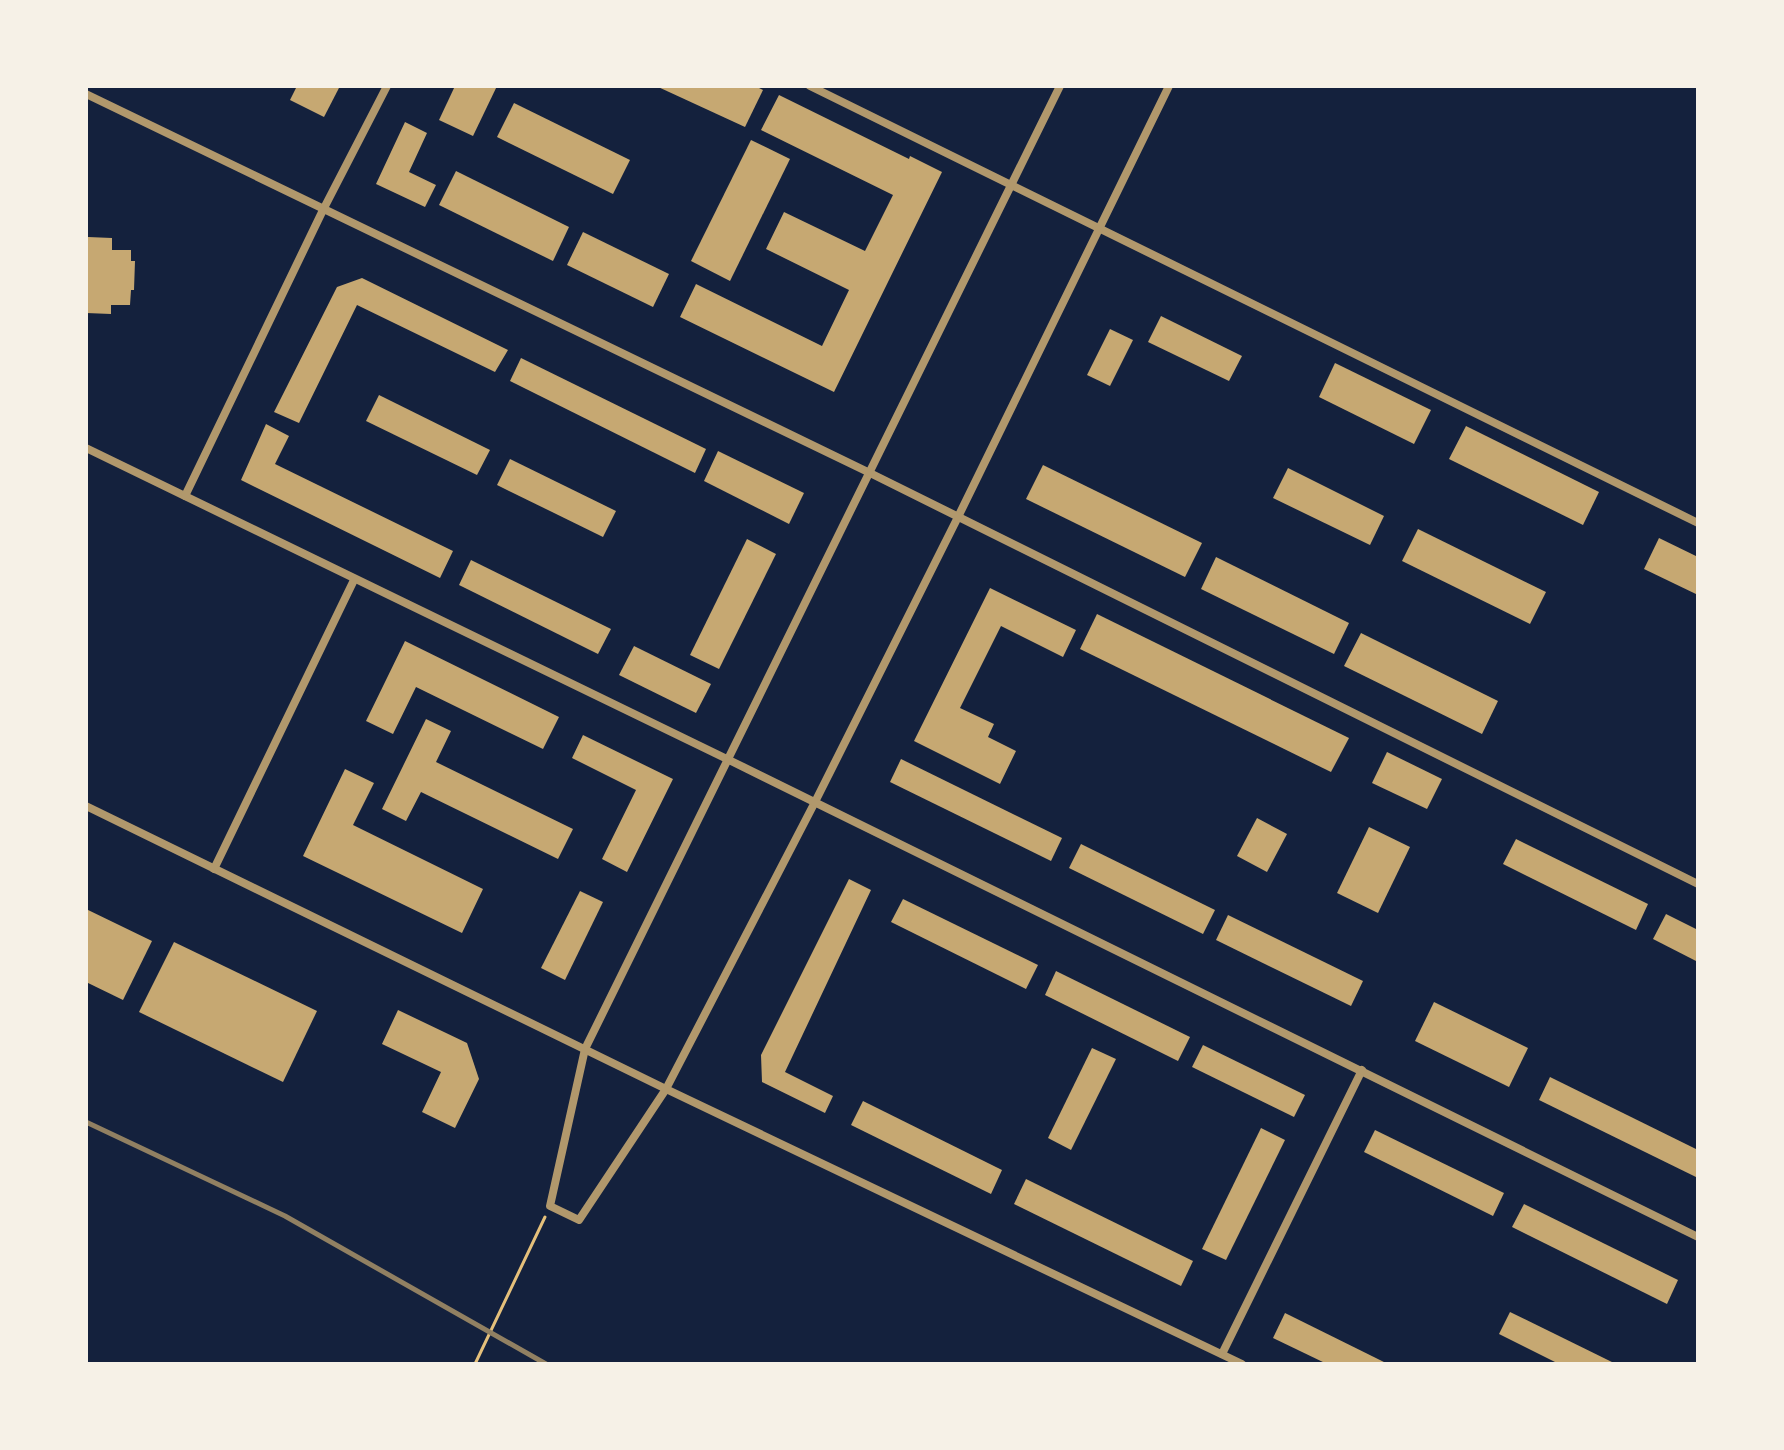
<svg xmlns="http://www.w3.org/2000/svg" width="1784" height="1450" font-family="'Alegreya Sans',sans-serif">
<rect width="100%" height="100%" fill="#14213d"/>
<g fill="#c6a872">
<path d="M297,86H340L324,117L290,100Z"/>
<path d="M455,86H497L473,136L439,120Z"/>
<path d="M656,86H755L763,90L745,127Z"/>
<path d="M779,95L909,159L910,156L942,172L834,392L680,317L696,284L822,346L849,290L766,249L784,212L865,251L893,195L761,130Z"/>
<path d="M514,103L630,160L613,194L497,137Z"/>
<path d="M405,122L427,133L409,172L436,185L425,207L376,184Z"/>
<path d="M751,140L790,159L730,281L691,261Z"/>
<path d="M456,171L569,227L553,261L439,205Z"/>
<path d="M583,232L669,274L653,307L567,265Z"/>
<path d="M88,237L112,238V250H131V261H135L134,290H131L130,305H111V314L86,313Z"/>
<path d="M362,278L508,350L495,372L357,305L299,423L274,412L337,287Z"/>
<path d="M1161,316L1242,356L1229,381L1148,342Z"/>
<path d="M1110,329L1133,340L1110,386L1087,375Z"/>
<path d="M521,358L706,449L695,473L510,381Z"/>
<path d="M1335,363L1431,410L1414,444L1319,397Z"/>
<path d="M379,395L490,450L477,475L366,421Z"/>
<path d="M266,424L289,436L275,464L453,551L440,578L241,480Z"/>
<path d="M1466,426L1599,492L1583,525L1449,459Z"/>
<path d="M718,451L804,493L789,524L704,481Z"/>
<path d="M510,459L616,511L603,537L497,485Z"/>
<path d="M1043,465L1202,543L1185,577L1026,499Z"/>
<path d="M1288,468L1384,516L1370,545L1273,498Z"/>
<path d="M1418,529L1546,592L1530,624L1402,561Z"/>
<path d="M1659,538L1698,557V595L1644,569Z"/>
<path d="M747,539L776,554L719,669L690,655Z"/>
<path d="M1216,557L1349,623L1334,654L1201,589Z"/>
<path d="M471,560L611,629L598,654L459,585Z"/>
<path d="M990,588L1076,630L1063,657L1001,626L960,708L994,724L988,737L1016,751L1000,784L914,741Z"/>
<path d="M1097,614L1349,738L1331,772L1080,649Z"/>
<path d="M1361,633L1498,701L1482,734L1344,666Z"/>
<path d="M405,641L559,717L543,749L416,687L393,734L366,721Z"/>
<path d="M634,646L711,684L696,713L619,675Z"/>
<path d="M426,719L451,731L436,762L573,829L558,859L421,792L406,821L382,809Z"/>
<path d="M583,735L673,779L627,872L602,859L636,790L572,758Z"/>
<path d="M1387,752L1442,779L1427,809L1372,783Z"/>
<path d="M901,759L1062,838L1051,861L890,782Z"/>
<path d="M345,769L374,783L353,825L483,889L462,933L303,856Z"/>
<path d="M1257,818L1287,834L1267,872L1237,856Z"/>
<path d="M1369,827L1410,847L1378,913L1337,893Z"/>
<path d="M1516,839L1648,904L1636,930L1503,864Z"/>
<path d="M1081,844L1215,910L1203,934L1069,868Z"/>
<path d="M849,879L871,890L785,1072L833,1096L825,1113L762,1082L761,1055Z"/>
<path d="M580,891L603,902L565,980L541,968Z"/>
<path d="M903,899L1038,965L1026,989L891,922Z"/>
<path d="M86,909L152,941L123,1000L86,982Z"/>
<path d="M1666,914L1698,930V962L1653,939Z"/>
<path d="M1228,915L1363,981L1351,1006L1216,940Z"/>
<path d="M174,942L317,1011L283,1082L139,1012Z"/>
<path d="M1056,971L1190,1037L1178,1061L1045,995Z"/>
<path d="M1434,1002L1528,1048L1509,1087L1415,1041Z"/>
<path d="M398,1010L467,1043L479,1079L455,1128L422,1112L441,1072L382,1044Z"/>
<path d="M1203,1045L1305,1095L1294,1117L1192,1067Z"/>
<path d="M1092,1048L1116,1059L1071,1150L1048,1138Z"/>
<path d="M1550,1077L1698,1150V1178L1539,1100Z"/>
<path d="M863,1101L1002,1170L991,1194L851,1125Z"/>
<path d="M1261,1128L1285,1140L1226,1260L1202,1249Z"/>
<path d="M1375,1130L1504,1193L1493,1216L1364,1152Z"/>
<path d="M1026,1179L1193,1261L1181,1286L1014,1204Z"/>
<path d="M1524,1204L1678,1280L1667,1304L1512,1227Z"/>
<path d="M1510,1312L1616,1364H1559L1499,1334Z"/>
<path d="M1285,1313L1388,1364H1327L1273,1338Z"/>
</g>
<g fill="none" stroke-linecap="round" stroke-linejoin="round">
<path stroke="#e5c07b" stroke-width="3" d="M475,1364L545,1217"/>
<g stroke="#b1986c" stroke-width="8">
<path d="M810,86L1698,523"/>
<path d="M1060,86L585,1049L550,1206L579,1220L666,1089L815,802L958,517L1169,86"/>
<path d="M86,94L870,473L1698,884"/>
<path d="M86,448L729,760L1698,1237"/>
<path d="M185,496L323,210L387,86"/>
<path d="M86,806L666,1089L1242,1364"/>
<path d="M214,869L354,580"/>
<path d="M1222,1354L1362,1070"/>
</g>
<path stroke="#918062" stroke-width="5" d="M86,1122L285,1216L546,1364"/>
</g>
<rect width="1784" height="1450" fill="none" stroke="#f6f1e7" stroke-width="176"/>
</svg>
